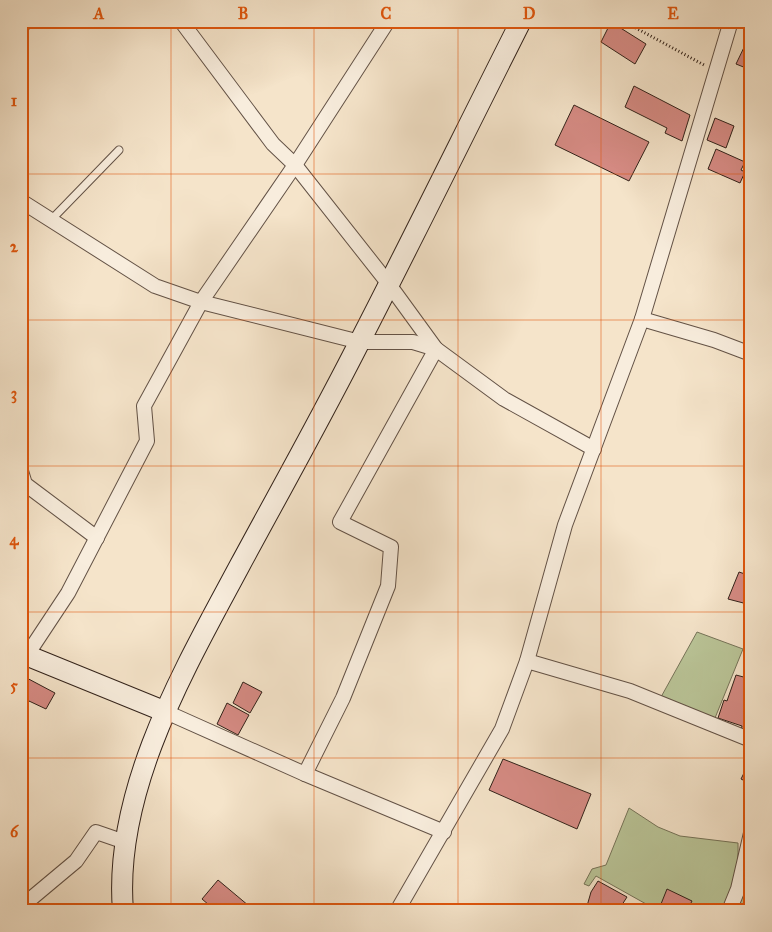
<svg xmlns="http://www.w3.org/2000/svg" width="772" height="932" font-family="'IM FELL Great Primer',serif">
<rect width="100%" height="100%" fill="#f5e4ca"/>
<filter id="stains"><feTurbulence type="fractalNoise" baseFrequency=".004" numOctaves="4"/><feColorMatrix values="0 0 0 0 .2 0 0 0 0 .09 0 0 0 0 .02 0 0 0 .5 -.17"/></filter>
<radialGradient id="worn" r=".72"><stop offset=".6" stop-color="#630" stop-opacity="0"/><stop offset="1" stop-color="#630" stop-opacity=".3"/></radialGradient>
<g fill="#bac598" stroke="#767459">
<path d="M697,632L743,649L715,718L661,697Z"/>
<path d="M629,808L658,827L680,836L738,843C739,868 733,888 723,911H654L655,909L596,876L589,886L584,884L592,869L606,865Z"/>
<path d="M751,853V911H735Z"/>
</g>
<g fill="#d68b84" stroke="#32221a">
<path d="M708,21H721L719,29L709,25Z"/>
<path d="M611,22L646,44L635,64L601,42Z"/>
<path d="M749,37L751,38V70L736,64Z"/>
<path d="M634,86L690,115L682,141L665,133L667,128L625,107Z"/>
<path d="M574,105L649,142L629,181L555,145Z"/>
<path d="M715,118L734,126L726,148L707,140Z"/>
<path d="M716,149L745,162L741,170L745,172L740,183L708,169Z"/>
<path d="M739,572L751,576V605L728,599Z"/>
<path d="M736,675L751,679V734L741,730L742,726L718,718L724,700L727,701Z"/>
<path d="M23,676L55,693L46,709L29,701L21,714Z"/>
<path d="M243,682L262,692L250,713L233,703Z"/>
<path d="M227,703L249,715L238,735L217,724Z"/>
<path d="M503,759L591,794L577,829L489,790Z"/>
<path d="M751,759V784L741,779Z"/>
<path d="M218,880L255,911H216L202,899Z"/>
<path d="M598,881L627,897L618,911H596L587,906L591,892Z"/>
<path d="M667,889L692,901L690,905L698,911H661L663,906L661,904Z"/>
</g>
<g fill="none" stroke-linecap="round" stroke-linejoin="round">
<defs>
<path id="lane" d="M51,220L119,150"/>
<g id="street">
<path d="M181,21L273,144L295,165L388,283L436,349L504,399L594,449"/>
<path d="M21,28L25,21"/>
<path d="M21,201L155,286L201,302L360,342H413L436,349"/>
<path d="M642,319L714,340L751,354"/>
<path d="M21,471L25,484L97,538"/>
<path d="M27,655L68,593L147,441L144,406L201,302L295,165L388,21"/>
<path d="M527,661L630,691L751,740"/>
<path d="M166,712L305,774L444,832"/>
<path d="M305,774L343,698L388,586L391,547L340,522L436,349"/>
<path d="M21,907L76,861L96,832L125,842"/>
<path d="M397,911L502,729L527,661L565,525L642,319L731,21"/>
<path d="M729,911L738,889L751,833"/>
</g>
<g id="secondary">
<path d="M21,653L166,712"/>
<path d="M123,911C113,790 185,668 240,565C280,491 321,418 359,343C414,236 467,128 521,21"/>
</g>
</defs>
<use href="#lane" stroke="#635246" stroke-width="9"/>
<use href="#street" stroke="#635246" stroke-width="16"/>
<use href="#secondary" stroke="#32221a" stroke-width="22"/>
<path stroke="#32221a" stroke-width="3" stroke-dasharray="1 2.5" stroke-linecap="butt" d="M623,21L704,65"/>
<use href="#lane" stroke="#f8eddd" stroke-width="7"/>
<use href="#street" stroke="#f8eddd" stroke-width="14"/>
<use href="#secondary" stroke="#f8eddd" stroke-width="20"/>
</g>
<path fill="none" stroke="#df560d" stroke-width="1" stroke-opacity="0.55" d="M171,21V911M314,21V911M458,21V911M601,21V911M21,174H751M21,320H751M21,466H751M21,612H751M21,758H751"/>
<rect width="772" height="932" fill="none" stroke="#f5e4ca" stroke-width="55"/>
<rect x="28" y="28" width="716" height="876" fill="none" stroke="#df560d" stroke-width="2"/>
<g font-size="16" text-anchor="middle" font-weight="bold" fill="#df560d">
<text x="99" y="19">A</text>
<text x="243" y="19">B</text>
<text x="386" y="19">C</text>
<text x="529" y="19">D</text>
<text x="673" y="19">E</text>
<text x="14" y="106">1</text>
<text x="14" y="252">2</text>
<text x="14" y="399">3</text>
<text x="14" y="545">4</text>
<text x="14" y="691">5</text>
<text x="14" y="837">6</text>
</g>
<rect width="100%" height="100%" filter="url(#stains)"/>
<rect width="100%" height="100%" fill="url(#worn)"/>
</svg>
